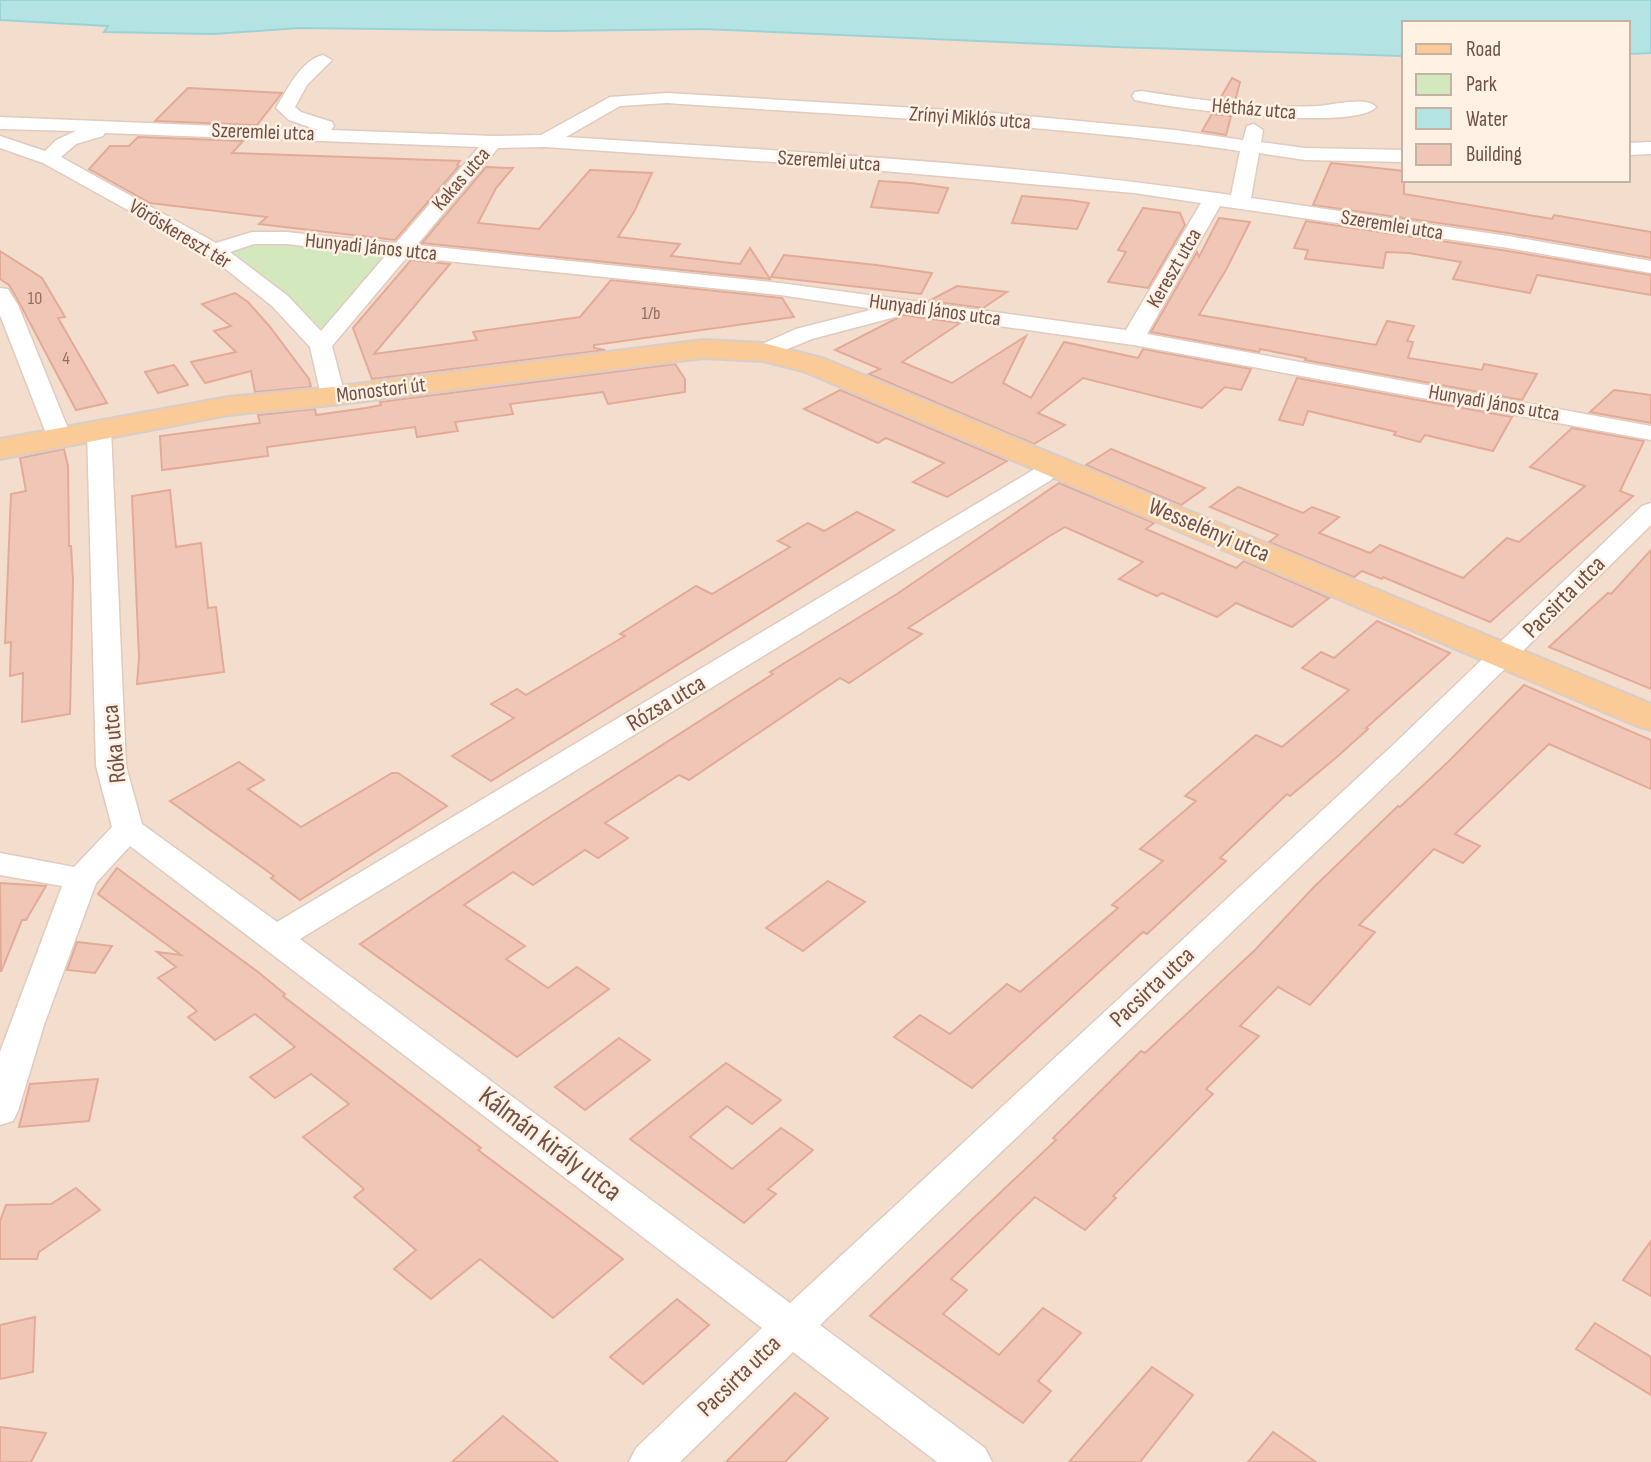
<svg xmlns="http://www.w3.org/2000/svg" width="1651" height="1462" font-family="'Sofia Sans Condensed',sans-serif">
<rect width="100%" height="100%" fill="#fcedde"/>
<path fill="#f3ddcd" d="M0,20L108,26L104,31L214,34L299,28L554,31L704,29L1116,47L1404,56V180H1628V54L1651,53V1462H0Z"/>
<path fill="#d4e8be" d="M252,238L389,253L321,335L214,250Z"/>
<path fill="#b4e3e4" stroke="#9ad3d6" stroke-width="2" d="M0,0H1651V53L1628,54V23H1404V56L1116,47L704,29L554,31L299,28L214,34L104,32L108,26L0,20Z"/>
<g fill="#f0c7b7" stroke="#e3ab97" stroke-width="2">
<path d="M1232,78L1240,82L1235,101L1220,99Z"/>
<path d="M188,88L282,93L257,125L155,121Z"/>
<path d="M1212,114L1231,116L1226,135L1202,131Z"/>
<path d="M138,137L243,141L232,153L460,161L457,165L459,166L395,240L259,224L267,217L150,203L89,169L110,146H129Z"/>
<path d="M1331,163L1404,171V194L1552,219L1554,215L1651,232V258L1508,233L1313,205Z"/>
<path d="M486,167L513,168L496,188L478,223L539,229L590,170L652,173L634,212L618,237L680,244L671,256L740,264L750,248L770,279L422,243Z"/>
<path d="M879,181L911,183L948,188L938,213L871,207Z"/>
<path d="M1022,196L1068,200L1089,203L1077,229L1012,223Z"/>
<path d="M1143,208L1180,213L1185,225L1148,288L1108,282L1126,252L1118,250Z"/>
<path d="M1219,218L1250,222L1227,268L1199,315L1376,345L1387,321L1414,326L1407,341L1413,342L1408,358L1482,370L1484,364L1537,374L1522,400L1305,360L1306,358L1260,349L1259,352L1151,332L1197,252L1199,257Z"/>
<path d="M1306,221L1508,251L1651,275V295L1537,275L1530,293L1453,279L1461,262L1409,253L1386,252L1383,268L1305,259L1308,250L1294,248Z"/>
<path d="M0,251L42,278L65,317L58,318L107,403L76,410L20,304L9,285L0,279Z"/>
<path d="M784,255L876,265L932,273L921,294L771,277Z"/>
<path d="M411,260L450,264L374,354L477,340L473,332L580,317L611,280L782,298L794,317L594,345V348L605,350L372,379L353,328Z"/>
<path d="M957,286L1007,292L983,308L929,301Z"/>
<path d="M235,293L248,302L270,327L309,379L311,387L255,392L251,371L205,383L191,362L236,352L214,331L231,326L202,304Z"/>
<path d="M903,315L960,323L902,362L952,383L1026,336L1003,383L1031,398L1064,342L1138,358L1143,349L1251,369L1241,390L1225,387L1202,408L1083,378L1038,413L1065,425L1034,444L869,374L880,369L835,350Z"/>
<path d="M675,364L685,379V392L608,404L603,392L510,404L513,414L455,422L458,431L417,437L415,427L267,447L268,456L162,470L160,436L260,423L258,415L315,409L316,415L366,408L381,405L380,402Z"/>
<path d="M174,365L188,385L158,393L145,372Z"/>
<path d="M1297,378L1512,417L1493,451L1425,435L1420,442L1394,435L1396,432L1308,411L1303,425L1279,420Z"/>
<path d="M840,390L1007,461L947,497L913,482L944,463L886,438L878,443L804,409Z"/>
<path d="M1614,390L1651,395V423L1590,412Z"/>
<path d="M1572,428L1644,441L1620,491L1633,496L1490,622L1383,577L1382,579L1362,571L1354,577L1269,542L1278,535L1210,507L1238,487L1303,513L1312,507L1339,517L1319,533L1370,553L1380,545L1463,578L1507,538L1519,542L1585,486L1530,467Z"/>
<path d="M64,449L68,466L69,546H71L73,580L70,714L22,722L23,673L10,676L11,642L5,643L11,494L26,491L20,458Z"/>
<path d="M1111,449L1169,473L1205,488L1181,505L1086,465Z"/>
<path d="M1059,483L1154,523L1146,529L1236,568L1244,561L1329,598L1292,627L1236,603L1217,617L1162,593L1157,596L1119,579L1143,562L1065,527L1048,537L908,628L922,634L849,683L840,678L689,780L679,775L605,823L628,838L598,858L585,850L533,885L513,872L464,905L525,946L506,959L548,988L577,967L609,989L517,1057L360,944L542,822L773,674L770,672L897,594Z"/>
<path d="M170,490L176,547L201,543L208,608L216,607L224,672L137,684L139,657L132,496Z"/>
<path d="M857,512L894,530L491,781L452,756L514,718L491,704L517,689L526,695L625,636L620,634L696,586L712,594L790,547L778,541L808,523L824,531Z"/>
<path d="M1651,550V689L1549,647L1608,593L1611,594Z"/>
<path d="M1377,621L1450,653L1366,728L1368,729L1338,756L1290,796L1287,794L1220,858L1226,861L1175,908L1147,934L1143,932L972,1088L894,1037L920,1015L950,1034L1007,984L1020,992L1118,908L1112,905L1163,861L1140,849L1196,801L1185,796L1256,735L1282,747L1349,690L1302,668L1321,652L1334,658Z"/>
<path d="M1524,685L1651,740V789L1549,744L1455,834L1480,846L1463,863L1434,849L1359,925L1375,932L1310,1005L1278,987L1240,1026L1259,1036L1206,1089L1213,1094L1113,1196L1116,1198L1085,1230L1035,1197L951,1279L967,1290L943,1314L999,1355L1043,1308L1081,1333L1038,1381L1051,1391L1023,1423L870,1316L1056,1140L1053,1138L1141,1051L1145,1053L1255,950L1313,888L1398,806L1400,807L1449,761Z"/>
<path d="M239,762L264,780L248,789L301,827L392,773H398L447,806L300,900L271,878L274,876L170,801Z"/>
<path d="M117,868L258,972L285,994L283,996L481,1148L478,1150L623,1259L553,1318L480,1259L431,1299L394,1269L416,1250L354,1197L364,1189L303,1137L349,1104L311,1074L275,1098L250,1077L295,1047L255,1014L215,1040L188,1017L197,1011L158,978L176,967L157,952L181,955L98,894Z"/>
<path d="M828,881L865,902L803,951L766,928Z"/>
<path d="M0,883L46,886L26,920H22L1,972Z"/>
<path d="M77,942L112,946L95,973L67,970Z"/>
<path d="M619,1038L650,1060L585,1110L555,1087Z"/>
<path d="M726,1063L781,1100L752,1124L727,1106L690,1137L732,1169L781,1128L813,1150L768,1189L776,1194L744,1223L630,1139Z"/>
<path d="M98,1079L89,1121L19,1127L30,1084Z"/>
<path d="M76,1188L100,1210L39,1252L37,1259H0V1221L6,1205L51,1204Z"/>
<path d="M1651,1241V1296L1623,1280Z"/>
<path d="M677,1299L709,1325L643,1384L610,1357Z"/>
<path d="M35,1317L33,1372L0,1379V1325Z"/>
<path d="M1595,1323L1651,1357V1395L1576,1349Z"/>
<path d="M1152,1367L1193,1395L1140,1462H1069Z"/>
<path d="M795,1393L828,1418L785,1462H726Z"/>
<path d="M503,1416L558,1462H452Z"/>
<path d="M0,1427L46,1433L31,1462H0Z"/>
<path d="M1273,1432L1316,1462H1248Z"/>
</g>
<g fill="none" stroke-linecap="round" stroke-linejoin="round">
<defs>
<g id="minor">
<path d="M323,55L332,60L307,85L295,107L301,112L332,122L334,126L331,130L493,136L541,135L610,97L667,93L983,112L1175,130L1243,140L1247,126L1254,124L1263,130L1261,142L1305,148L1404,150V162L1305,160L1259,153L1251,198L1508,236L1651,261V273L1508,248L1220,206L1147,334L1651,426V440L1133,345L901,312L899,316L812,339L763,359L755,357L752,352L755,347L796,329L874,309L780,295L407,257L332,346L345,396L341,401H325L321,396L310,347L272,306L207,254L43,163L0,148V136L45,151L56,140L76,131L0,129V117L318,130L289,120L276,108C287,90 301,60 323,55ZM667,103C858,116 1050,124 1240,151L1231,195C1012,163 788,151 566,137L620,106ZM105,133L479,147L396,243L286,232H252L216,243L61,157L76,144L103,136ZM545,147L803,164L1134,193L1201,203L1126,330L780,283L417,245L498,148ZM254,244H286L386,255L321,331L288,296L230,252Z"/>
<path d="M1141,91C1200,100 1259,109 1319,106C1333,105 1367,96 1376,107C1355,132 1169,108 1135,100L1132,96L1135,92Z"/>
<path d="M1651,142V154L1628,155V143Z"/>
<path d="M0,288L8,289L18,305L71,436L68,441L59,443L50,441L47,436L0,315Z"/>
<path d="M99,422L108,424L111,429L126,766L142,824L277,922L1033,470C1043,460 1048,455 1062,459L1065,464L1051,480L300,939L790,1303L1393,745L1642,506L1651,503V525L1414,758L820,1325L985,1448L992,1462H937L793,1352L680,1462H629L636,1448L762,1328L130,846L96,883L44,1025L18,1111L13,1121L0,1125V1052L62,886L0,875V853L74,867L112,827L96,766L87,429L90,424Z"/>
</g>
<path id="major" d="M703,340L763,343L825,359L1651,704V730L1637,726L803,371L763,361L703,358L333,405L228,415L0,459V439L228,397L333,387Z"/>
</defs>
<use href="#minor" stroke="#e1cabe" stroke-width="3"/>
<use href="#major" stroke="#d7cecb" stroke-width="4"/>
<use href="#minor" fill="#fff" fill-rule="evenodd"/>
<use href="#major" fill="#faca97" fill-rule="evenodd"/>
</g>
<g text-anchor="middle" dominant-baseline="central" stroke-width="5" stroke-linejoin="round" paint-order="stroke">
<g font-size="18" fill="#916e63">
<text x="35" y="298">10</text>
<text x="651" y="313">1/b</text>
<text x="66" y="358">4</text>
</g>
<g font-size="21" fill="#715147" stroke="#fff1e4">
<text transform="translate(1254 109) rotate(5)">Hétház utca</text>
<text transform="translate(970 118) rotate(4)">Zrínyi Miklós utca</text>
<text transform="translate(263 132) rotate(2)">Szeremlei utca</text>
<text transform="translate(829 161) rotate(4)">Szeremlei utca</text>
<text transform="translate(461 179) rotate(-49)">Kakas utca</text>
<text transform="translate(1392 225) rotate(9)">Szeremlei utca</text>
<text transform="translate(180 234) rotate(31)">Vöröskereszt tér</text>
<text transform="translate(371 247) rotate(6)">Hunyadi János utca</text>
<text transform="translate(1174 268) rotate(-60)">Kereszt utca</text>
<text transform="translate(935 310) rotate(8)">Hunyadi János utca</text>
<text transform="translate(381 390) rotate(-7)">Monostori út</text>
<text transform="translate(1494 403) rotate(10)">Hunyadi János utca</text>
</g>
<g font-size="24" fill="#715147" stroke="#fff1e4">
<text transform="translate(1209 530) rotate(23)">Wesselényi utca</text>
<text transform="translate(1564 597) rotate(-45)">Pacsirta utca</text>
<text transform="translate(666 703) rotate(-31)">Rózsa utca</text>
<text transform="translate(114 744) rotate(-96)">Róka utca</text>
<text transform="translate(1152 987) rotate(-43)">Pacsirta utca</text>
<text transform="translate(739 1376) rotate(-44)">Pacsirta utca</text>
</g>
<g font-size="28" fill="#715147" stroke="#fff1e4">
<text transform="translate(550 1144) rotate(37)">Kálmán király utca</text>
</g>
</g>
<rect x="1402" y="21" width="228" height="161" fill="#fff1e4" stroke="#c6b1a5" stroke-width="2"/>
<rect x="1416" y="44" width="35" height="10" fill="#faca97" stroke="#c6b1a5" stroke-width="2"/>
<text x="1466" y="56" font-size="21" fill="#715147">Road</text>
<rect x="1416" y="74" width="35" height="21" fill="#d4e8be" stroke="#c6b1a5" stroke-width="2"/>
<text x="1466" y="91" font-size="21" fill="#715147">Park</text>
<rect x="1416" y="108" width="35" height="21" fill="#b4e3e4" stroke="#c6b1a5" stroke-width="2"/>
<text x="1466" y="126" font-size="21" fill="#715147">Water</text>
<rect x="1416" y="144" width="35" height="21" fill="#f0c7b7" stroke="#c6b1a5" stroke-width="2"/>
<text x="1466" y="161" font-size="21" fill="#715147">Building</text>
</svg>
